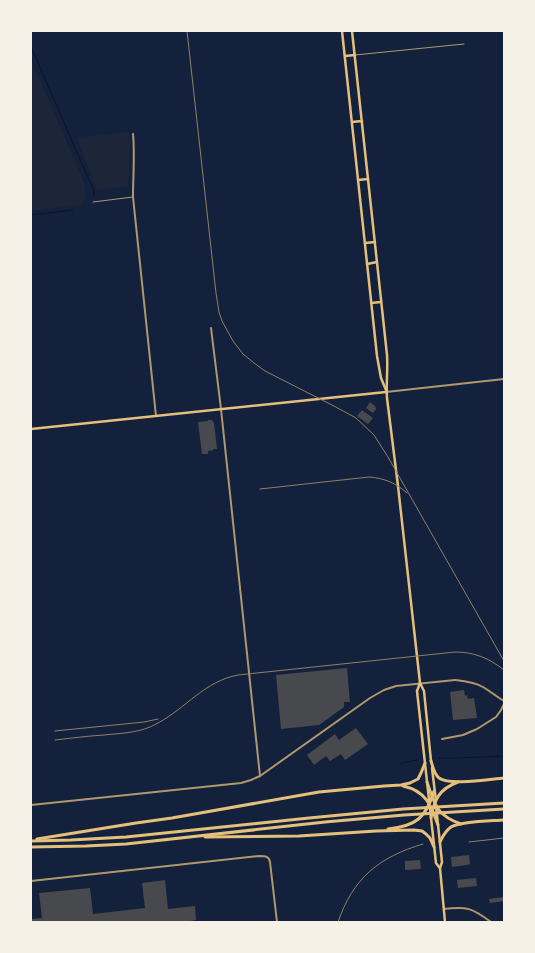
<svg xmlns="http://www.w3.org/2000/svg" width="535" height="953" font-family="'DM Sans',sans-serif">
<rect width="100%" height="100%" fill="#14213d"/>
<g fill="#1d2539">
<path d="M31,60L82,177C85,188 88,195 82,205L31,211Z"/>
<path d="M129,132L130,150L128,186L97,190L77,138Z"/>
</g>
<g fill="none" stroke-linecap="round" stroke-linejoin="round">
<g stroke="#0b132b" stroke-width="1">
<path d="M31,47L94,191V196"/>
<path d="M31,215L73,210"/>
<path d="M439,758H458L504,756"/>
<path d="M401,763L417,760"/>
</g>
</g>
<g fill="#48494c">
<path d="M370,402L375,406L376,409L373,413L366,408Z"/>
<path d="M362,410L373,418L368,424L357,416Z"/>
<path d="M208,420H212L214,423L217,449H213V450L208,451V454H202L198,422L208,421Z"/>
<path d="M347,668L350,702H344V707L319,725L281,729L276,675Z"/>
<path d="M464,690L465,696L467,695L468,699L474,698L477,718L453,720L450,692Z"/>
<path d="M356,728L368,744L345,760L341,754L330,761L326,756L314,765L307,755L335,734L339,740Z"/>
<path d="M469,855L470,864L467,865L452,867L451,857Z"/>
<path d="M420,860L421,869L405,870V861Z"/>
<path d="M476,878L477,886L458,888L457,880Z"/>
<path d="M165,880L168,909L195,906L196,920L184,922H31V919L42,918L39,893L90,888L93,914L145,908L142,883Z"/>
<path d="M504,897V901L490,903L489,899Z"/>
</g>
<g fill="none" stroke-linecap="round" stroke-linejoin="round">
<g stroke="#b1986c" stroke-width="1">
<path d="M355,55L464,44"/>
<path d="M93,202L133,197"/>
</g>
<g stroke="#b1986c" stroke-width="2">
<path d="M133,134C135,155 133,176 133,197L156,416"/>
<path d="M211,328L221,409L260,776"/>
<path d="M442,739L463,735L477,729L496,717L501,710L504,704"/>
<path d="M31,805L241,783L251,780L260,776L370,698L384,690L396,686L455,680C464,681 474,682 483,687C490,691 497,697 504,701"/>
<path d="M31,881L259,856C265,856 269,856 270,862L277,922"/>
<path d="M444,909C467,906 472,908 491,922"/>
</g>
<path stroke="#b1986c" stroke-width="2" d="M386,392L504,379"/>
<g stroke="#e5c07b" stroke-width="2.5">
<path d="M342,31L377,356L381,378L386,390"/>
<path d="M352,31L387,355C388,370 386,384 387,398L398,486L420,683L424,691L431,761"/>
<path d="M345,56L355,55"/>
<path d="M352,122L362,121"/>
<path d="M358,180L368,179"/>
<path d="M365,243L375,242"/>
<path d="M367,264L377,262"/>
<path d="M371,303L381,302"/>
<path d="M31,429L386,392"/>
<path d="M420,683L417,691L436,863L439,867"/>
<path d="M432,768L436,801"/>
<path d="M436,806L442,862L440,868L445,922"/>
</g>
<g stroke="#e5c07b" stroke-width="3">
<path d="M431,761C433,767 434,774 439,778C450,786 490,779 504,778"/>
<path d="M427,782C435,805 436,815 461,824"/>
<path d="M403,786C426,791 431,805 438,825"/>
<path d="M431,818C434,800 439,789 458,782"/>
<path d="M388,829C416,826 426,818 434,791"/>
<path d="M205,837L299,836L376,831L414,830L422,831L426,834L430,838L434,847"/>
<path d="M37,839L136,823L172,818L319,792L384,786L401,785L410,783L418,779L421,773L425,763"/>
<path d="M31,841L71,840L126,837L309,818L403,809L504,803"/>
<path d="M440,842C443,836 445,831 451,827C461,821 492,821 504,820"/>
<path d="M31,847L86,846L126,844L325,822L404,815L504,809"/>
</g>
<g stroke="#918062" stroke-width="1">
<path d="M187,31L216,293L219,312L222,321L233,341L243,354L254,363L265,371L332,405L356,418L374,435L388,457L504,661"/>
<path d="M260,489L369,477C384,478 396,483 407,493"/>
<path d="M55,731L144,722L158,719"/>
<path d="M55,740C72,738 88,736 104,735C123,733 141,733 158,723C186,708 205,681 238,675L455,652C474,652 489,658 504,670"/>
<path d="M469,842L504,838"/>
<path d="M338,922C353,878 379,857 423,844"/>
</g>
</g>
<rect width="535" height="953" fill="none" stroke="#f6f1e7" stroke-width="64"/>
</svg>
